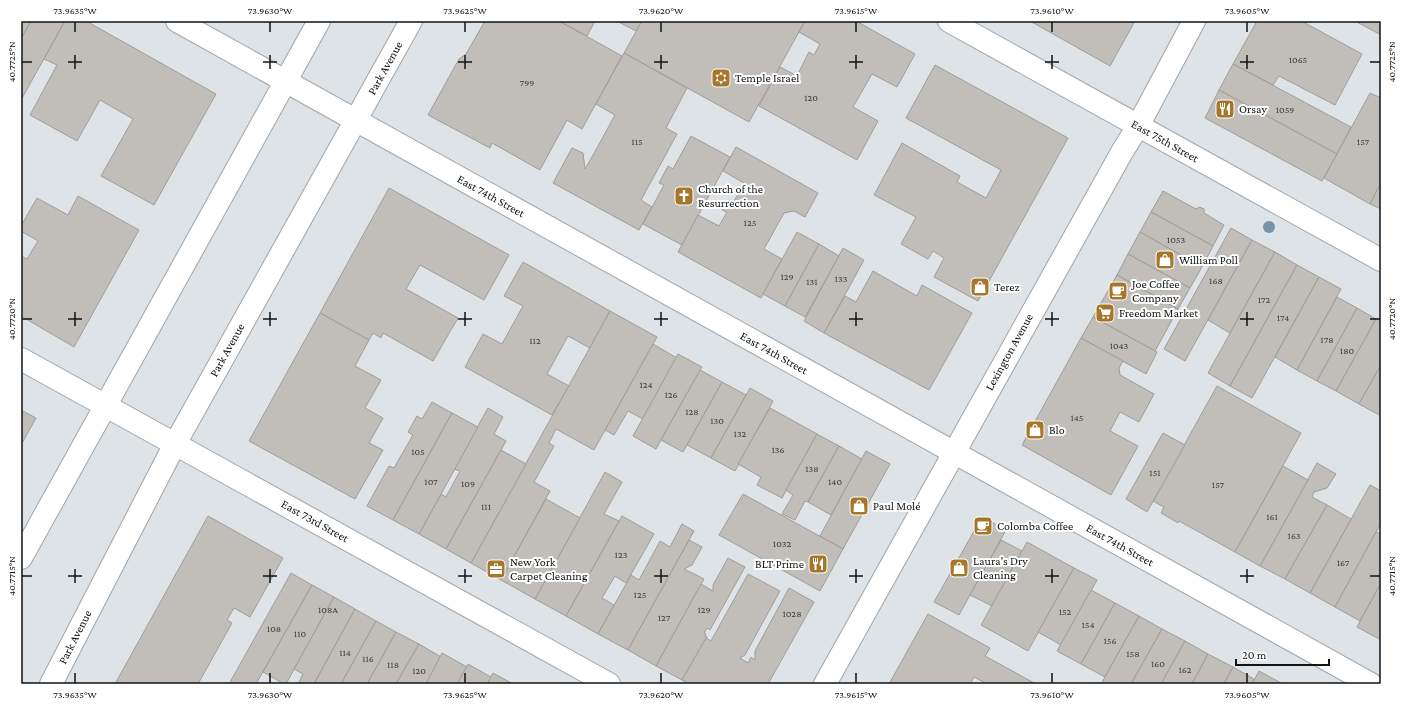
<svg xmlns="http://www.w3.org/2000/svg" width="1402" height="705" font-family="'Crimson Pro',serif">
<rect width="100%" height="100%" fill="#dee3e8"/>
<g fill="#c1bdb8" stroke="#a09c97">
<path d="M21,21H31L21,39Z"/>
<path d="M31,21H65L21,100V39Z"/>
<path d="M65,21H86L216,94L154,205L101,176L133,119L100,100L77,141L30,115L57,65L44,59Z"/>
<path d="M485,21H559L622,56L582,129L567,120L540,170L492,143L490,148L428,115L459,59L466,54Z"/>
<path d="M559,21H595L587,36Z"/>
<path d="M617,21H642L636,31Z"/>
<path d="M642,21H805L749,122L624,53Z"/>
<path d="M805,21H856L915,54L897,87L872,74L853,107L878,121L857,160L759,106L780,67L797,76L809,52L814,55L820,44L799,32Z"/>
<path d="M1030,21H1135L1110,66Z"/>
<path d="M1257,21H1306L1305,23L1362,54L1335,105L1279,76L1273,85L1233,64Z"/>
<path d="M1355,21H1381V35Z"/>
<path d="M624,53L687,88L666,128L677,134L641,200L652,207L639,230L553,183L572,148L583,153L585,169L597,148L615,115L596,104Z"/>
<path d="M1233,64L1351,127L1337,154L1219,90Z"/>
<path d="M935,65L1068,138L978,301L934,277L944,258L933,251L928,259L901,244L916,217L874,195L902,143L960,176L957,182L986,198L1001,170L906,118Z"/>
<path d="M1219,90L1337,154L1322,181L1205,118Z"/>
<path d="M1370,93L1381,98V183L1370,204L1324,178Z"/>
<path d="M691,136L730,157L682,245L643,224L664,185L659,183L668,166L673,169Z"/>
<path d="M736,147L818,193L805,217L794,211L784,213L764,249L782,259L761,298L678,252L698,215L719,226L727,212L722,210L728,200L733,203L744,183L723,171Z"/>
<path d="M1381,183V209L1370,204Z"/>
<path d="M389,188L509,255L484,300L420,265L406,289L458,318L433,361L383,333L381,338L373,333L369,340L320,313Z"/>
<path d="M1163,191L1196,209L1199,207L1204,209V213L1224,225L1213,246L1151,212Z"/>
<path d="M78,196L139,230L74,347L21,316V256L27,259L38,241L21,231V226L37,198L68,215Z"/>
<path d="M1151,212L1213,246L1202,267L1140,232Z"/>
<path d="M1231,228L1252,240L1185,361L1164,349Z"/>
<path d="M797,232L819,244L785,306L763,294Z"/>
<path d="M1140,232L1202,267L1190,288L1128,254Z"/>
<path d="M1252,240L1275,252L1230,333L1208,320Z"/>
<path d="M819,244L839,256L805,317L785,306Z"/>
<path d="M843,248L864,260L824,333L804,321Z"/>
<path d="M1275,252L1297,265L1230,386L1208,373Z"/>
<path d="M1128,254L1190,288L1178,309L1117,275Z"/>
<path d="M523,262L610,311L590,348L568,336L547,374L569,386L552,415L465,367L483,334L502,344L523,306L504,296Z"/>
<path d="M1297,265L1319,277L1252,398L1230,386Z"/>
<path d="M873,271L917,296L922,285L972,313L929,390L824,333L845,296L856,302Z"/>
<path d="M1117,275L1178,309L1155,351L1093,317Z"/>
<path d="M1319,277L1341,289L1297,370L1275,357Z"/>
<path d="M1337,297L1357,308L1317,381L1297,370Z"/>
<path d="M1357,308L1376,319L1336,391L1317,381Z"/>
<path d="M610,311L657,337L594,450L556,429L549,443L554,446L534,482L550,491L501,580L471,563Z"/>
<path d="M320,313L369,340L355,366L381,380L365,408L383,418L369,443L383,450L355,499L249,441Z"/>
<path d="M1093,317L1157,352L1146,374L1081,338Z"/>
<path d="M1376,319L1381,321V365L1359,404L1336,391Z"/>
<path d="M1081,338L1123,361L1119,368L1120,375L1154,394L1139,422L1120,412L1110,431L1138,446L1111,495L1022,445Z"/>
<path d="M653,344L677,358L643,419L628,411L614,435L605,430Z"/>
<path d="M678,354L702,367L656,449L633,436Z"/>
<path d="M1381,365V416L1359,404Z"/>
<path d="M700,370L722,382L683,452L661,440Z"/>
<path d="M722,382L746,395L711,458L687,445Z"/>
<path d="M1217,386L1301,433L1235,552L1179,521L1178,523L1161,513L1164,507L1153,501Z"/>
<path d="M750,388L773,401L735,471L711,458Z"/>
<path d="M432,402L452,413L393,520L367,506L389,466L394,468L413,435L408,432L417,416L422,419Z"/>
<path d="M488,408L503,417L494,434L506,441L446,549L419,534L441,494L446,497L460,471L454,469Z"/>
<path d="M770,408L817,434L782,498L757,485L761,477L738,464Z"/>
<path d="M21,410L36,418L21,445Z"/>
<path d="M452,413L478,427L419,534L393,520Z"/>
<path d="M1163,433L1185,445L1147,512L1126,499Z"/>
<path d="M817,434L839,446L808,502L805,501L795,520L782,514L793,495L786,490Z"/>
<path d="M839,446L862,459L831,515L808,502Z"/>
<path d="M501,450L526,464L471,563L446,549Z"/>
<path d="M866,451L890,464L843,549L820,536Z"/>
<path d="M1317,463L1336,474L1327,488L1314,492L1312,497L1327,505L1285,579L1260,566Z"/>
<path d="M1283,466L1308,480L1260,566L1235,552Z"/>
<path d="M605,472L622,482L604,514L619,521L566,616L535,599Z"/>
<path d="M1370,485L1381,491V523L1335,607L1310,593Z"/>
<path d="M743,494L843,549L820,591L719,535Z"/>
<path d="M546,499L580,518L535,599L501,580Z"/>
<path d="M1327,505L1351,519L1310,593L1285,579Z"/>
<path d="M208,516L283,558L250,617L234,608L227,620L232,623L198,684H115Z"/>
<path d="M622,516L654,534L626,583L615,576L602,598L614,605L598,634L566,616Z"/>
<path d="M982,517L1006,530L959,615L934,602Z"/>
<path d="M682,524L694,531L628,650L598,634L631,575L639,580L660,541L670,547Z"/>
<path d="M1376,532L1381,534V583L1360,621L1335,607Z"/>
<path d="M689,540L702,547L692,565L684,569L704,579L656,666L628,650Z"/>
<path d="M1001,540L1022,551L992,606L970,595Z"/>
<path d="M1027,542L1074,568L1028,651L981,625Z"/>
<path d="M728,558L745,567L710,630L707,628L704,633L706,634L705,636L707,637L682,680L656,666L701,584L713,591V585Z"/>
<path d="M1074,568L1097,580L1061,645L1038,632Z"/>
<path d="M291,573L312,585L256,684H229Z"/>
<path d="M748,574L780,591L745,655L740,658L748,663L751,657L755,660V651L789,588L814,602L768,684H689L682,680L706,638L711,641Z"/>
<path d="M1381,583V640L1357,627Z"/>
<path d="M312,585L334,597L286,684H284L263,672Z"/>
<path d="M1091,590L1115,603L1081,664L1057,651Z"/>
<path d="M334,597L355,609L314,684H298L303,674L294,669Z"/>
<path d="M1115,603L1139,616L1105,677L1081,664Z"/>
<path d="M355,609L376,621L341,684H314Z"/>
<path d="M928,614L990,648L985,656L1036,684H987L974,677L970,684H889Z"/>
<path d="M1139,616L1162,629L1131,684H1101Z"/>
<path d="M376,621L396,632L367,684H341Z"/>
<path d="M1162,629L1185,641L1161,684H1131Z"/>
<path d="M396,632L419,644L396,684H367Z"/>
<path d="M1185,641L1208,654L1192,684H1161Z"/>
<path d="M419,644L441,657L426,684H396Z"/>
<path d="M442,653L467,667L457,684H426Z"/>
<path d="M1208,654L1233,667L1224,684H1192Z"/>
<path d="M468,664L491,677L487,684H457Z"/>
<path d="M1233,667L1254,679L1252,684H1224Z"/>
<path d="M1259,671L1283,684H1252Z"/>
<path d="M493,673L513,684H487Z"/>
</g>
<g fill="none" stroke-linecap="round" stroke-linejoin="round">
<defs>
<g id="minor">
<path d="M177,21L1371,684"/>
<path d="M949,21L1381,260"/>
<path d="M21,359L609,684"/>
</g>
<g id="major">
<path d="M21,558L319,21"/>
<path d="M51,684L175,444L411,21"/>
<path d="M825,684L1122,152L1138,126L1194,21"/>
</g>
</defs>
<use href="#minor" stroke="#9fa5a9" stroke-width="24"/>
<use href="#major" stroke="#9fa5a9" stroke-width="24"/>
<use href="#minor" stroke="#fff" stroke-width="22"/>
<use href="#major" stroke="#fff" stroke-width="22"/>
</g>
<circle fill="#7794aa" cx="1269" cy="227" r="6"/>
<path fill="none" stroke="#111314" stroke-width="1.5" d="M75,22V32M270,22V32M465,22V32M661,22V32M856,22V32M1052,22V32M1247,22V32M75,55V69M270,55V69M465,55V69M661,55V69M856,55V69M1052,55V69M1247,55V69M22,62H32M68,62H82M263,62H277M458,62H472M654,62H668M849,62H863M1045,62H1059M1240,62H1254M1370,62H1380M75,312V326M270,312V326M465,312V326M661,312V326M856,312V326M1052,312V326M1247,312V326M22,319H32M68,319H82M263,319H277M458,319H472M654,319H668M849,319H863M1045,319H1059M1240,319H1254M1370,319H1380M75,569V583M270,569V583M465,569V583M661,569V583M856,569V583M1052,569V583M1247,569V583M22,576H32M68,576H82M263,576H277M458,576H472M654,576H668M849,576H863M1045,576H1059M1240,576H1254M1370,576H1380M75,673V683M270,673V683M465,673V683M661,673V683M856,673V683M1052,673V683M1247,673V683"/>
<defs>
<symbol id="synagogue-square" viewBox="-11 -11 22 22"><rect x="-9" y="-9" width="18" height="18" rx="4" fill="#a6762a" stroke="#fff"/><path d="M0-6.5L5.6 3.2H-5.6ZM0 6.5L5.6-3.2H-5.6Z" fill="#fff"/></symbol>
<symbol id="restaurant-square" viewBox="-11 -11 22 22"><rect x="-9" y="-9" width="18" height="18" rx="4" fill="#a6762a" stroke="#fff"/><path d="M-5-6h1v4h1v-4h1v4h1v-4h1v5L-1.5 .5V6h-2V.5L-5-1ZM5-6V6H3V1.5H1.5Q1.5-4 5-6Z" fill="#fff"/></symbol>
<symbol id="church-square" viewBox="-11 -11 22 22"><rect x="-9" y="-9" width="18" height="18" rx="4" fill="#a6762a" stroke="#fff"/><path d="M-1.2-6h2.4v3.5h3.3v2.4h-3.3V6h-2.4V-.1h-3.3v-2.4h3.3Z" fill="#fff"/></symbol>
<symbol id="shop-square" viewBox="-11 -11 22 22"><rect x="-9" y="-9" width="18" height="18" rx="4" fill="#a6762a" stroke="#fff"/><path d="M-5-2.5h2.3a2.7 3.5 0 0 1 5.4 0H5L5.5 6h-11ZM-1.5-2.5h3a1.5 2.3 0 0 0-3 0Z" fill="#fff"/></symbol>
<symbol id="cafe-square" viewBox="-11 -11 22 22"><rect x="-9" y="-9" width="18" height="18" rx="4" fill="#a6762a" stroke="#fff"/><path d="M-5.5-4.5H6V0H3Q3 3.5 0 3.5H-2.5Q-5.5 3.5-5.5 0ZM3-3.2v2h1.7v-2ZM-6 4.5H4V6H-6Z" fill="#fff"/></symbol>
<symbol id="supermarket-square" viewBox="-11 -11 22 22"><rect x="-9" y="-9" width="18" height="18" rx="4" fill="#a6762a" stroke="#fff"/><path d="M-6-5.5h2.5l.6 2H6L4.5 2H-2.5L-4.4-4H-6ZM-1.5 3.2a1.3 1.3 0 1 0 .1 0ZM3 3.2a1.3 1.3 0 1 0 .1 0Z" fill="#fff"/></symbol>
<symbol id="office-square" viewBox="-11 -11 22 22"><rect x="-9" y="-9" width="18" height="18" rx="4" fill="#a6762a" stroke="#fff"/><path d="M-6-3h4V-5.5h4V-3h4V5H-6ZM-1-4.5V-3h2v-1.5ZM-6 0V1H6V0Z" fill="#fff"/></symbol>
</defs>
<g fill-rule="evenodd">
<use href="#synagogue-square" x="710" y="67" width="22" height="22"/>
<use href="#restaurant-square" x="1214" y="98" width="22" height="22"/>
<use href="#church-square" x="673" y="185" width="22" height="22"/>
<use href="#shop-square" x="1154" y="249" width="22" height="22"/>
<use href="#shop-square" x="969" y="276" width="22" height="22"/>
<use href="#cafe-square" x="1107" y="280" width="22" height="22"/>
<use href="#supermarket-square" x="1094" y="302" width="22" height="22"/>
<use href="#shop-square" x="1024" y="419" width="22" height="22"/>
<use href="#shop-square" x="848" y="495" width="22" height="22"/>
<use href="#cafe-square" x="972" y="515" width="22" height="22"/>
<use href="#restaurant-square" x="807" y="553" width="22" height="22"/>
<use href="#shop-square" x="948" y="557" width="22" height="22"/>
<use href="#office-square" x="485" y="558" width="22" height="22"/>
</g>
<g text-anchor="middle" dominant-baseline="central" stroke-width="4" stroke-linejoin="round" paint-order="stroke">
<g font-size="10" fill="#3d3e3d">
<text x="1298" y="59">1065</text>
<text x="527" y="82">799</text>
<text x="811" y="97">120</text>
<text x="1285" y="109">1059</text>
<text x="637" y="141">115</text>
<text x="1363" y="141">157</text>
<text x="750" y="222">125</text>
<text x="1176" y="239">1053</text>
<text x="787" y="276">129</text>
<text x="841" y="278">133</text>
<text x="1216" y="280">168</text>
<text x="812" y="281">131</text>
<text x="1264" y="299">172</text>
<text x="1283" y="317">174</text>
<text x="1327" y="339">178</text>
<text x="535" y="340">112</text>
<text x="1119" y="345">1043</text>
<text x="1347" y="350">180</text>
<text x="646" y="384">124</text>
<text x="671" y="394">126</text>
<text x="692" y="411">128</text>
<text x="1077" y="417">145</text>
<text x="717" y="420">130</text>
<text x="740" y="433">132</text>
<text x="778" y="449">136</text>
<text x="418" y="451">105</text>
<text x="812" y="468">138</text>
<text x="1155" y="472">151</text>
<text x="431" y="481">107</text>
<text x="835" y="481">140</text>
<text x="468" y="483">109</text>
<text x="1218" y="484">157</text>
<text x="486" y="506">111</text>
<text x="1272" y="516">161</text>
<text x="1294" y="535">163</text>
<text x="782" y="543">1032</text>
<text x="621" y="554">123</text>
<text x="1343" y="562">167</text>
<text x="640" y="594">125</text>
<text x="328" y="609">108A</text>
<text x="704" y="609">129</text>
<text x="1065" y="611">152</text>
<text x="792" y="613">1028</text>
<text x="664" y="617">127</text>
<text x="1088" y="624">154</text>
<text x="274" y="628">108</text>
<text x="300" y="633">110</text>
<text x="1110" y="640">156</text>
<text x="345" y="652">114</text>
<text x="1133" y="653">158</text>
<text x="368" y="658">116</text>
<text x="1158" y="663">160</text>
<text x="393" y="664">118</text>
<text x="1185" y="669">162</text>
<text x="419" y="670">120</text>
</g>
<g font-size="12" fill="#111314" stroke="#fff">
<text transform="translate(385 68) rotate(-61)">Park Avenue</text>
<text transform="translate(1165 141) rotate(29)">East 75th Street</text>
<text transform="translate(491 196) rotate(29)">East 74th Street</text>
<text transform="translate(227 350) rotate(-61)">Park Avenue</text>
<text transform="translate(1009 352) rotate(-61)">Lexington Avenue</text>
<text transform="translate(774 353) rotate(29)">East 74th Street</text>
<text transform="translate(315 521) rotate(29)">East 73rd Street</text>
<text transform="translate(1120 545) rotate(29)">East 74th Street</text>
<text transform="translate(75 637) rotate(-63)">Park Avenue</text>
</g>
<g font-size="12" fill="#111314" stroke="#fff" text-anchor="start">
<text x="735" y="78">Temple Israel</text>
<text x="1239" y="109">Orsay</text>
<text x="698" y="189">Church of the<tspan x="698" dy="14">Resurrection</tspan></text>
<text x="1179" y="260">William Poll</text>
<text x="1132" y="284">Joe Coffee<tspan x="1132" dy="14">Company</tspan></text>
<text x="994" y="287">Terez</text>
<text x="1119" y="313">Freedom Market</text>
<text x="1049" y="430">Blo</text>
<text x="873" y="506">Paul Molé</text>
<text x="997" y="526">Colomba Coffee</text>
<text x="973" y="561">Laura’s Dry<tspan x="973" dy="14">Cleaning</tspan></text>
<text x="510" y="562">New York<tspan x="510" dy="14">Carpet Cleaning</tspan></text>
<text x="804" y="564" text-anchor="end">BLT Prime</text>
</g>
</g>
<rect width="1402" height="705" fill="none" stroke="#ffffff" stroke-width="44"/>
<path d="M1236 659v6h93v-6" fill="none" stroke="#111314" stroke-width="2"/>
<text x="1242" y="659" font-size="12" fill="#111314" stroke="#ffffff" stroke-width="3" paint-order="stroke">20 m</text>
<rect x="22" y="22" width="1358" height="661" fill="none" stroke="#111314" stroke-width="1.5"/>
<g font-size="10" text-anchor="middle" fill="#111314">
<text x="75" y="14">73.9635°W</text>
<text x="270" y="14">73.9630°W</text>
<text x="465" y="14">73.9625°W</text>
<text x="661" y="14">73.9620°W</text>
<text x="856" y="14">73.9615°W</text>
<text x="1052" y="14">73.9610°W</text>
<text x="1247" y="14">73.9605°W</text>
<text transform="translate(11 62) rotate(-90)" y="4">40.7725°N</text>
<text transform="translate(1391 62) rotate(-90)" y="4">40.7725°N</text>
<text transform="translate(11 319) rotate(-90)" y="4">40.7720°N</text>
<text transform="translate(1391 319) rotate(-90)" y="4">40.7720°N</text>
<text transform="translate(11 576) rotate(-90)" y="4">40.7715°N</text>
<text transform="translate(1391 576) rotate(-90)" y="4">40.7715°N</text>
<text x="75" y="698">73.9635°W</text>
<text x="270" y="698">73.9630°W</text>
<text x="465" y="698">73.9625°W</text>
<text x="661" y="698">73.9620°W</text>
<text x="856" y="698">73.9615°W</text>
<text x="1052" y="698">73.9610°W</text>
<text x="1247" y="698">73.9605°W</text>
</g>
</svg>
